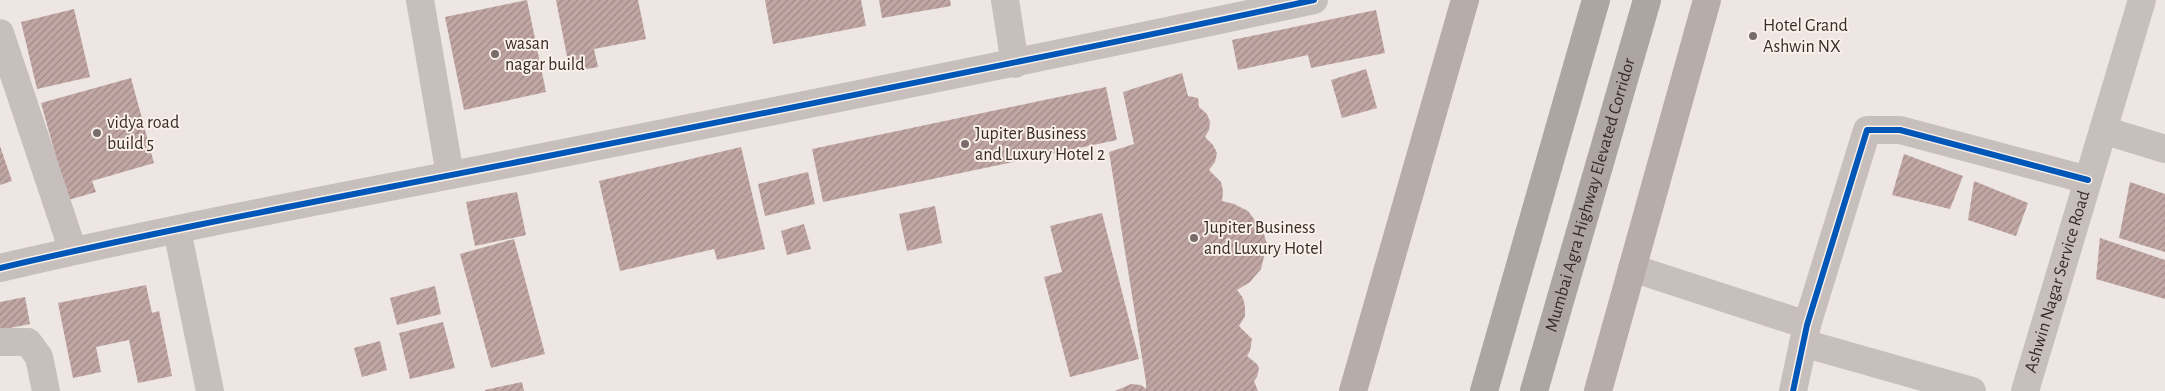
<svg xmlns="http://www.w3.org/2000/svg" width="2165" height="391" font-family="'Alegreya Sans',sans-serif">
<defs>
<pattern id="building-hatch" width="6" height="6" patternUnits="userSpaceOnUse" patternTransform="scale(1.25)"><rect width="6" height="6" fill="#c1a7a4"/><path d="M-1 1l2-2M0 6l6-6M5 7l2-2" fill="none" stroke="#9e8886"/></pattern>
</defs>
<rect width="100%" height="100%" fill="#eee6e2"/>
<g fill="url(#building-hatch)">
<path d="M527,0L546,92L464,110L445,17Z"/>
<path d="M556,0H638L646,39L594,49L598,67L570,72Z"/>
<path d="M765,0H861L866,26L773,44Z"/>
<path d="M879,0H950L951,6L882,18Z"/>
<path d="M74,9L90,77L37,89L21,22Z"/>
<path d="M1376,10L1385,53L1311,68L1308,55L1238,70L1232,40Z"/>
<path d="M1366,69L1377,108L1342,118L1331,80Z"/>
<path d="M1182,73L1188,96L1198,98L1199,107L1207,114L1210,122L1209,130L1205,137L1213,145L1217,153L1215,162L1209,170L1221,182L1223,191L1222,201L1234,204L1248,211L1263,231L1267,244L1261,269L1250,282L1237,290L1243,298L1245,307V316L1239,326L1252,339L1250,351L1247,356L1257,364L1259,368L1257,377L1254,381L1258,391H1115L1131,384L1141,385L1146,389V382L1109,152L1134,144L1123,92Z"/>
<path d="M131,78L154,163L92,181L96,192L68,200L41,103Z"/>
<path d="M1106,87L1117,140L823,202L812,149Z"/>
<path d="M0,146L12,181L0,185Z"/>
<path d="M741,147L765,249L717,260L714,249L620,271L599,181Z"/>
<path d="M1904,154L1963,176L1950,209L1892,195Z"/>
<path d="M808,172L815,204L765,216L758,184Z"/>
<path d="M1974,181L2028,203L2016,236L1968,220Z"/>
<path d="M2130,182L2165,194V252L2119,238Z"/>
<path d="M517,192L526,235L475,246L466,202Z"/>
<path d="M935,206L942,243L907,251L899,214Z"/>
<path d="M1102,213L1139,359L1070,377L1044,277L1062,272L1050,226Z"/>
<path d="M804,224L811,249L787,255L781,231Z"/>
<path d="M2100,238L2165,260V299L2096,279Z"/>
<path d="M514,239L545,354L491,368L460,254Z"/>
<path d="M146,285L152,313L159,311L172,376L138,383L129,340L96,347L101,372L73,378L58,303Z"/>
<path d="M435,286L441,314L397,325L390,298Z"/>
<path d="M25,297L30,324L0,330V302Z"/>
<path d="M443,322L455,368L410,379L399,333Z"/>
<path d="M380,341L387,370L362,377L354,348Z"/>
<path d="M522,382L524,391H485V390Z"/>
</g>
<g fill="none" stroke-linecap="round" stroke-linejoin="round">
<g stroke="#c7bfbb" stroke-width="28">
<path d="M420,0L450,175"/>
<path d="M1005,0L1015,64"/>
<path d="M0,33L73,251"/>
<path d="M2103,130L2165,149"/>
<path d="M177,230L210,391"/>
<path d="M0,268C175,227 352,195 528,160C791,108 1053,56 1314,0"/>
<path d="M1632,268L1807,325"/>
<path d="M0,342H28L39,357L46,391"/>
<path d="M1803,343L1972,391"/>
<path d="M1793,391L1807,325L1867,130H1900L2088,180"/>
<path id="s1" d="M2025,391L2142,0"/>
</g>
<g stroke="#b6adaa" stroke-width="28">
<path d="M1353,391L1465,0"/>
<path d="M1598,391L1707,0"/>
</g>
<g stroke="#ada5a1" stroke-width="28">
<path d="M1484,391L1596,0"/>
<path id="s2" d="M1534,391L1647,0"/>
</g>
<defs>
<g id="cycleway">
<path d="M0,268C175,227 352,195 528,160C791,108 1053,56 1314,0"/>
<path d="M1793,391L1807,325L1867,130H1900L2088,180"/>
</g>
</defs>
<use href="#cycleway" stroke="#faf0ea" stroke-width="9"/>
<use href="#cycleway" stroke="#0057b8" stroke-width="6"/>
</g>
<g fill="#786c6a" stroke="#faf0ea" stroke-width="2">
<circle cx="1753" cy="36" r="5"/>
<circle cx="495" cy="54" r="5"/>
<circle cx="97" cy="133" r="5"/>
<circle cx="965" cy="144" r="5"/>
<circle cx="1194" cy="238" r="5"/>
</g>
<g text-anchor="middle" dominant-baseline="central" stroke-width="4" stroke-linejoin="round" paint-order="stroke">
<g font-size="18" fill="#382b29" stroke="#faf0ea" text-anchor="start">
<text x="1763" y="26">Hotel Grand<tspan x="1763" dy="21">Ashwin NX</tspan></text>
<text x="505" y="44">wasan<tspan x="505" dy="21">nagar build</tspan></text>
<text x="107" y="123">vidya road<tspan x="107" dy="21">build 5</tspan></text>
<text x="975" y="134">Jupiter Business<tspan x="975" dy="21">and Luxury Hotel 2</tspan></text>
<text x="1204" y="228">Jupiter Business<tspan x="1204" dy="21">and Luxury Hotel</tspan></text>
</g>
<g font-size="18" fill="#382b29" stroke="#faf0ea">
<text stroke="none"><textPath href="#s2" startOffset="204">Mumbai Agra Highway Elevated Corridor</textPath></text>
<text stroke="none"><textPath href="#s1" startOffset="114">Ashwin Nagar Service Road</textPath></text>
</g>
</g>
</svg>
